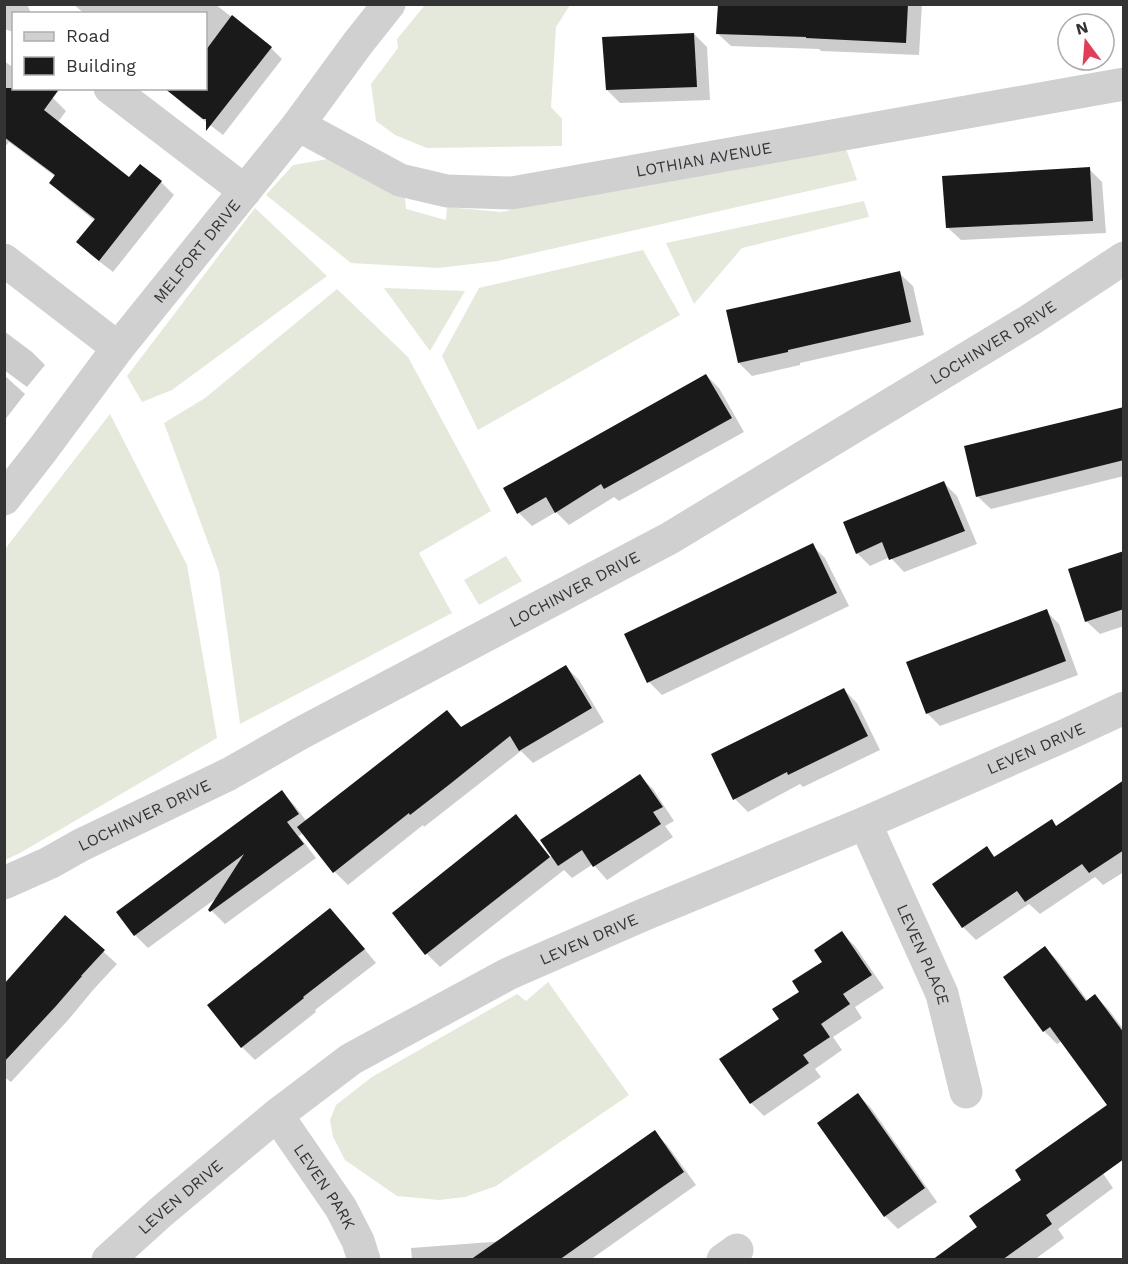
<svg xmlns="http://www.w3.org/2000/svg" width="1128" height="1264" font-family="'Work Sans',sans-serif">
<rect width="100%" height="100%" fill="#fff"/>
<g fill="#e4e9dc">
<path d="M425,5H570L556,27L551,107L562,119V146L427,148L395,135L376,121L371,84L398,48L397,39Z"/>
<path d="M844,143L857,180L498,261L438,268L351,263L266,195L293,165L328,159L405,197L406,209L446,220L447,207L501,212Z"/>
<path d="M864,201L869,217L742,248L694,304L666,243Z"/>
<path d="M255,208L327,276L172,390L142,402L127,376Z"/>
<path d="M643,250L680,315L478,430L442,356L479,288Z"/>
<path d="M384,288L465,291L430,351Z"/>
<path d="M337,289L408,357L491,511L419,553L452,613L240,724L219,572L164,423L205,398Z"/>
<path d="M110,414L187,565L217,738L20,853L5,860V549Z"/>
<path d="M506,556L522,581L479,605L464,580Z"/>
<path d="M548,982L629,1095L496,1186L465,1197L439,1200L397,1196L345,1160L333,1137L330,1120L336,1105L372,1077L517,994L526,1001Z"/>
</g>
<g fill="#0003">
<path d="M73,4H215L271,48L282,59L223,135L184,105L173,94L206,88V14H85Z"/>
<path d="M719,4H922L919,55L821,51L819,49L731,46L717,33Z"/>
<path d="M694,34L707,47L710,100L620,103L607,90Z"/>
<path d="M4,61L14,68V88H41L53,98L66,111L58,122L130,179L161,182L174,195L113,272L91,255L78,242L95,221L64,196L51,183L56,177L9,142L4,148Z"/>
<path d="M1089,169L1102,182L1106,233L961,240L947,227Z"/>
<path d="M899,273L913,286L924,335L800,363V365L752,376L739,363Z"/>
<path d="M4,331L32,352L45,365L27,387L4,370Z"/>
<path d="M4,375L25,394L4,421Z"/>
<path d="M706,375L719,388L744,432L619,501L614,497L569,525L556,512L532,526L519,513Z"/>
<path d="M1124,408V476L991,509L977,496Z"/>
<path d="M944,483L957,496L977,544L904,572L890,557L870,566L857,553Z"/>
<path d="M812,545L825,558L849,606L662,695L649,682Z"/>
<path d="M1124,552V626L1100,634L1086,621Z"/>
<path d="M1046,611L1059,624L1078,675L940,726L927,713Z"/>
<path d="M566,667L579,680L604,722L533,763L521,751L424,827L423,825L348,885L335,872L303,833L299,836L316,858L225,924L210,909L218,897L148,948L135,935L282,792L295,806L307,822L446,712L462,728Z"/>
<path d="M844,690L857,703L880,750L803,787L800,784L748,812L735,799Z"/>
<path d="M640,776L653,789L674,821L665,826L673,837L607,880L593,864L572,878L564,870L440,967L427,954L394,913L516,816L529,830L550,857Z"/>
<path d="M1124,799V872L1103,885L1095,877L1040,914L1029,904L976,940L963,927L987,848L996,858L1051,821L1057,827Z"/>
<path d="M330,910L343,923L376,963L315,1010L316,1012L255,1060L242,1047Z"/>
<path d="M65,917L117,964L93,990L69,1019L11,1082L4,1077V986Z"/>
<path d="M842,933L855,946L884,988L855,1007L862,1018L833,1037L842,1050L815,1069L821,1077L764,1116L751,1103L781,1020L824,962Z"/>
<path d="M1045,948L1058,961L1088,1001L1095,996L1108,1009L1124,1030V1157L1102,1172L1113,1188L1058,1229L1064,1238L1034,1260H934L979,1228L1023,1180L1109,1106L1062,1041L1057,1044L1044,1031Z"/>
<path d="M858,1095L871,1108L937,1202L898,1229L885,1216Z"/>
<path d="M654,1132L667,1145L696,1185L590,1260H553Z"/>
<path d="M505,1241L519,1260H412L411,1248Z"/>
</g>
<g fill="#1a1a1a">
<path d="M718,4H908L906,43L806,38V37L716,34Z"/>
<path d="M232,15L272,47L206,131V119H203L164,88H206V50Z"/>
<path d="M694,33L697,87L606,90L602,37Z"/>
<path d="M4,88H60L44,110L129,177L140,164L162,181L99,261L76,242L95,219L49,183L55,175L4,137Z"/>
<path d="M1090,167L1093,221L946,228L942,176Z"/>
<path d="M900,271L911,322L788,350V352L738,363L726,310Z"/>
<path d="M706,374L732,418L604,489L601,484L555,513L546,497L517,514L503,488Z"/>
<path d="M1124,407V460L976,497L964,446Z"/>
<path d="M944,481L965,531L889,560L882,542L856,554L843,522Z"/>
<path d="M813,543L837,593L647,683L624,634Z"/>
<path d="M1124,551V609L1085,622L1068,569Z"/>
<path d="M1047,609L1066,661L926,714L906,662Z"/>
<path d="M566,665L592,708L519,751L510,736L450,784L410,815L409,813L333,873L297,827L447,710L461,727Z"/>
<path d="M844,688L868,736L788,775L787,772L733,800L711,754Z"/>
<path d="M640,774L663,807L653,812L661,824L593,867L582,850L558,866L540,840Z"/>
<path d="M1124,780V850L1089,873L1082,864L1025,902L1017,891L962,928L932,884L987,846L994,857L1052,819L1056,826Z"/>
<path d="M282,790L299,814L287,822L304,844L210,912L208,910L244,854L134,936L116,912Z"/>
<path d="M516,814L550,857L425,955L392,913Z"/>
<path d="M330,908L365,949L303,997L304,998L241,1048L207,1005Z"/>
<path d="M65,915L105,950L81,976H82L56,1006L4,1062V984Z"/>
<path d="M842,931L872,975L843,994L850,1004L821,1024L830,1037L803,1055L809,1063L750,1104L719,1059L779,1019L772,1009L799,992L792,981L822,962L814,950Z"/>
<path d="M1045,946L1086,1001L1095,994L1124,1033V1159L1046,1215L1052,1224L1002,1260H932L977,1227L969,1216L1021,1180L1015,1170L1107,1105L1050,1027L1043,1032L1003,977Z"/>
<path d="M858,1093L925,1188L884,1217L817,1123Z"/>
<path d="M655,1130L684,1172L658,1190L559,1260H470Z"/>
</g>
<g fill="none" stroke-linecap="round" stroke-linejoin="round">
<g stroke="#d0d0d0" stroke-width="33">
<path d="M4,8L14,15"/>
<path d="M110,88L245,191"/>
<path id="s1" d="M298,125L400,180L447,191L512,193L1124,84"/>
<path d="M4,260L118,348"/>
<path id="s2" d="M4,499L43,449L118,348L298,125L358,43L389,4"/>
<path id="s3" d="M865,823L942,994L966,1092"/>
<path id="s4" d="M4,883L49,863L81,845L229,774L301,733L670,538L1030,320L1124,258"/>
<path id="s5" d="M277,1115L341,1208L358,1241L364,1260"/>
<path id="s6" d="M108,1260L161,1212L277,1115L351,1059L508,974L643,915L865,823L1068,734L1124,708"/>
<path d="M723,1260L737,1250"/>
</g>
</g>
<g text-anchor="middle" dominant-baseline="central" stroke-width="6" stroke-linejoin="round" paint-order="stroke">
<g font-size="16" fill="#333" stroke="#fff">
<text stroke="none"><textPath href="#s1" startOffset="424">LOTHIAN AVENUE</textPath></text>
<text stroke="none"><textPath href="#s2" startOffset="314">MELFORT DRIVE</textPath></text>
<text stroke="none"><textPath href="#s4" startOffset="1128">LOCHINVER DRIVE</textPath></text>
<text stroke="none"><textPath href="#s4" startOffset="642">LOCHINVER DRIVE</textPath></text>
<text stroke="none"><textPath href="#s6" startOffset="1068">LEVEN DRIVE</textPath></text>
<text stroke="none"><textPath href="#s4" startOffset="156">LOCHINVER DRIVE</textPath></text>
<text stroke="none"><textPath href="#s6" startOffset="582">LEVEN DRIVE</textPath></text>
<text stroke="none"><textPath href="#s3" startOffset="144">LEVEN PLACE</textPath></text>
<text stroke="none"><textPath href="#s5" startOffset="86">LEVEN PARK</textPath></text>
<text stroke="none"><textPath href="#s6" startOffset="96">LEVEN DRIVE</textPath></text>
</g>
</g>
<rect width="1128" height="1264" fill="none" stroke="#333333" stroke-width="12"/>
<rect x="12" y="12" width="195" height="78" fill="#ffffff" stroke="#adadad" stroke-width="1.5"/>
<rect x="24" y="32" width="30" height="9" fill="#d0d0d0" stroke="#adadad" stroke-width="1.5"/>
<text x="66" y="42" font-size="18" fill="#333333">Road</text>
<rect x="24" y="57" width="30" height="18" fill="#1a1a1a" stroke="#adadad" stroke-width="1.5"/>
<text x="66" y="72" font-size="18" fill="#333333">Building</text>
<g transform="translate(1086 42) rotate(344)"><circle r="28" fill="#ffffff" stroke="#adadad" stroke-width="1.5"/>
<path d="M0-4.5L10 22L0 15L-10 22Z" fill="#e13e59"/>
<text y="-9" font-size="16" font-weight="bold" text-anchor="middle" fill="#333333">N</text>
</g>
</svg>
